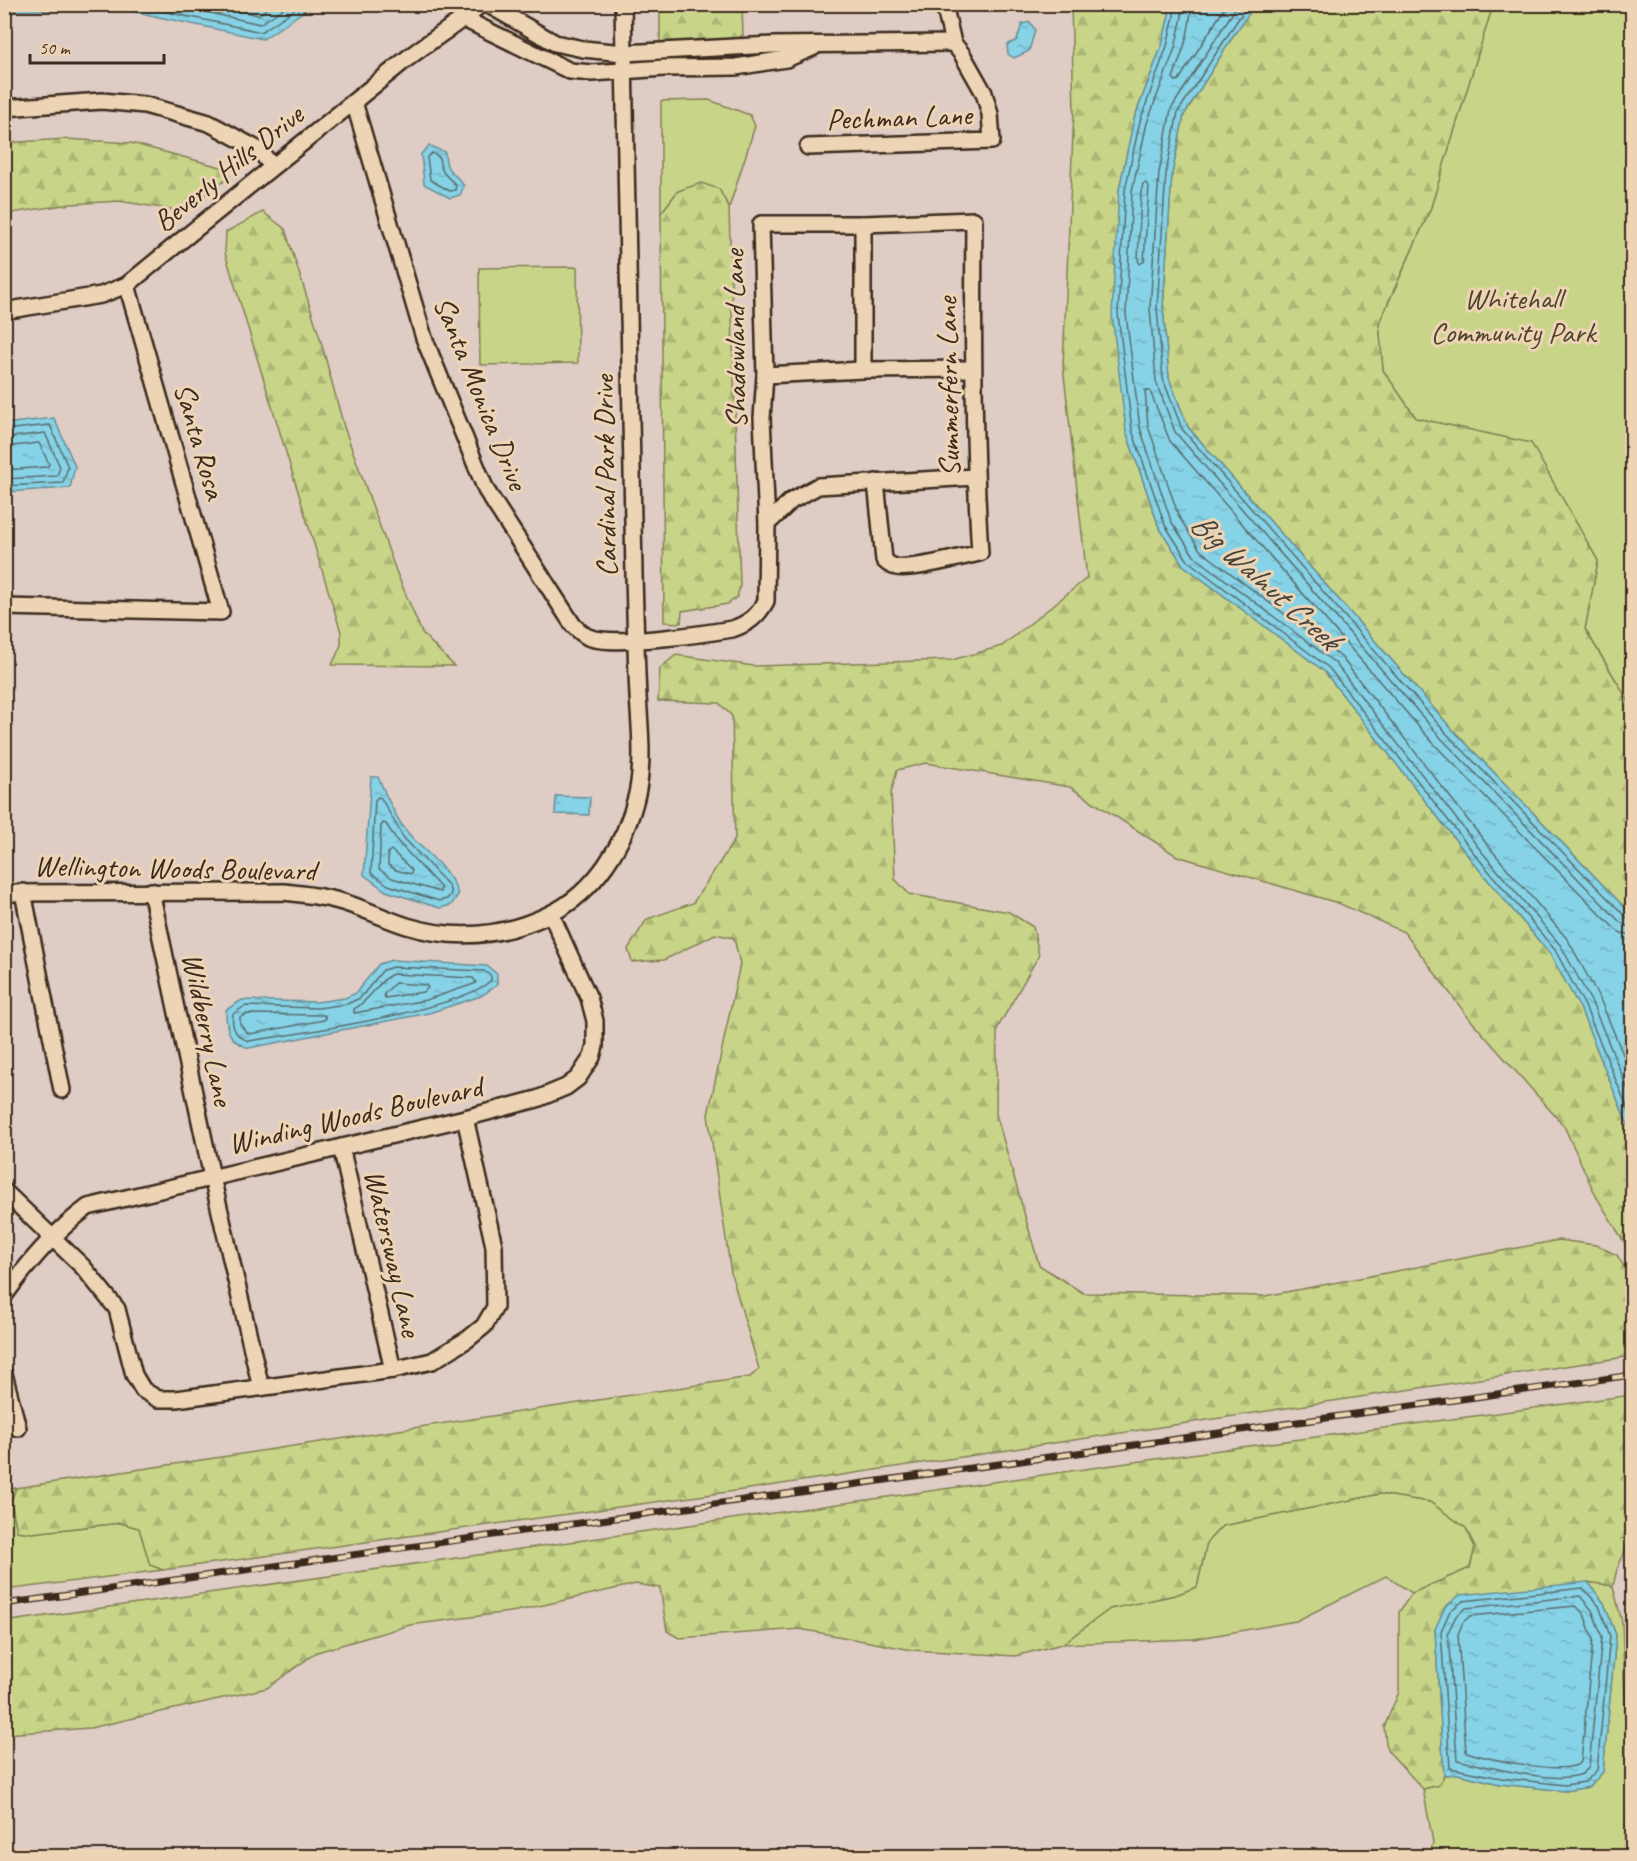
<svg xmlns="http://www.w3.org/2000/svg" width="1637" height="1861" font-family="Caveat,sans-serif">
<defs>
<pattern id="forest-firs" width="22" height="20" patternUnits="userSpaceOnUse" patternTransform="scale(1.5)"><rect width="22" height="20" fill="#c8d588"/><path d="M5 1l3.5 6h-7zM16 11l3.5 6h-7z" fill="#adb775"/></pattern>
<pattern id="water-ripples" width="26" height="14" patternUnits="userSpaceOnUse" patternTransform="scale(1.5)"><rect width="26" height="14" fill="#86d2e6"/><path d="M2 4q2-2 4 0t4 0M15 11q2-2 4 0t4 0" fill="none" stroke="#75b4c5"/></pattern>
</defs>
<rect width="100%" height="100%" fill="#deccc5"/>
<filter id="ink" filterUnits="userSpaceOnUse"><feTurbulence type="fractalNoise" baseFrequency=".0167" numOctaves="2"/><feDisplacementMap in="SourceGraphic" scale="12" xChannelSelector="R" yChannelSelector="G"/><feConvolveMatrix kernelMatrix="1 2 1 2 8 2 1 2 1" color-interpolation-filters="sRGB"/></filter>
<g filter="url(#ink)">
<g fill="#c8d588" stroke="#828053" stroke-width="1.5">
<path d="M1493,5H1632V707L1585,629L1598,561L1531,444L1416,418L1383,370L1379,324L1430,210Z"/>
<path d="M709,100L750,115L755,126L729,208L719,189L678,191L661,213V101Z"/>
<path d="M577,267L578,363L480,365L479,268Z"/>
<path d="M16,1488L11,1502L17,1531L32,1533L120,1523L139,1528L150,1565L163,1570L5,1590L4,1489Z"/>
<path d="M1380,1494L1430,1502L1466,1528L1475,1547L1470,1568L1412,1593L1386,1576L1296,1621L1194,1639L1062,1644L1109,1609L1175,1595L1197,1587L1207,1542L1222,1526Z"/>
<path d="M1588,1582L1613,1586L1622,1622L1629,1797L1623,1856H1430L1433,1842L1423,1789L1439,1785L1444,1775L1458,1774L1500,1784L1565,1791L1589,1787L1603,1772L1616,1635L1604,1603Z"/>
</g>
<g fill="url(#forest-firs)" stroke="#828053" stroke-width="1.5">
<path d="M660,5H742L743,35L732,42L660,45Z"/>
<path d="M1071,5H1169V15L1162,45L1134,119L1119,190L1126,431L1159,527L1183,565L1324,671L1472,861L1550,954L1580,1008L1632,1135V1255L1596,1196L1564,1126L1468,1017L1404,932L1338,903L1177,856L1070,787L926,763L897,770L891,793L895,879L909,894L1009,912L1033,927L1039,955L997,1029L996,1114L1039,1265L1083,1293L1265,1296L1559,1240L1596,1245L1617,1255L1632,1280V1356L742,1490L163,1570L150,1565L139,1528L120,1523L32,1533L17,1531L11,1502L16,1488L750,1377L759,1369L731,1273L708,1115L740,964L734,938L715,934L664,960L632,962L628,949L647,919L693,903L735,839L732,716L719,703L658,701L660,668L676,655L754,666L952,660L1002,646L1087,578L1063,366L1074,110Z"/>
<path d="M1255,5H1493L1430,210L1379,323L1383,370L1416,418L1531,443L1598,561L1585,629L1632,707V915L1451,728L1188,427L1169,378L1163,307L1172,174L1184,115L1233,36Z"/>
<path d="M65,139L131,143L224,168L230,177L181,211L119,201L71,204L5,214V143Z"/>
<path d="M701,183L719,189L729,208L740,586L737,597L728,604L682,611L681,623L664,622L661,213L678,191Z"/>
<path d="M263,212L285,229L320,338L344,427L396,571L422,633L454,666L332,665L341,645V632L225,253L226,232Z"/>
<path d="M1632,1395V1536L1617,1569L1613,1586L1588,1582L1435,1629L1444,1775L1439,1785L1423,1789L1387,1750L1384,1727L1399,1692V1612L1412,1593L1470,1568L1475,1547L1466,1528L1430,1502L1380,1494L1222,1526L1207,1542L1197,1587L1175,1595L1110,1609L1062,1644L1015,1656L912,1650L800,1629L679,1638L667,1631L660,1588L636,1584L517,1611L410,1625L317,1652L267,1688L90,1728L5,1734L4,1622L1241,1447Z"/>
</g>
<g fill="url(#water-ripples)" stroke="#688f96" stroke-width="1.5">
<path d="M4,5L5,4L313,5L263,39L121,9L5,11Z"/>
<path d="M1169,5H1255L1233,36L1184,115L1172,174L1163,307L1169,378L1188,427L1451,728L1632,915V1135L1580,1008L1550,954L1472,861L1324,671L1183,565L1159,527L1126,431L1112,315L1119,190L1134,119L1162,45L1169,15Z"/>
<path d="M1030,22L1035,30L1029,51L1014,58L1008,54L1007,45L1017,40L1022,24Z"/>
<path d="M429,146L445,152C446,176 453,169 464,186L460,195L450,198L424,184L421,154Z"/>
<path d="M54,418L75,466L70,488L5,492V424Z"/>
<path d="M371,777H378C387,797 395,818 409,834C425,853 452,870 458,895L451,905L440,908L386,891L364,875Z"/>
<path d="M556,796L590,797L589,815L555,814Z"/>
<path d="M392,960L487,966L497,974V985L481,996L429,1013L249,1048C228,1041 226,1030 226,1010L242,1000L317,1002L345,998L356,993L379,964Z"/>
<path d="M1588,1582L1604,1603L1616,1635L1603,1772L1589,1787L1565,1791L1500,1784L1458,1774L1444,1775L1435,1629L1445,1607L1460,1595Z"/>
</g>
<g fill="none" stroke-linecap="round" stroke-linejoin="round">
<g stroke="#596d6e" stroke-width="1.5">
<path d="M130,4L261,32L303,4"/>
<path d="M170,4L260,24L290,4"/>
<path d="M213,4L258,15L274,4"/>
<path d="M1175,4L1174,16L1167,46L1140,121L1125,190L1118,314L1132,430L1165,525L1188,561L1329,668L1477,857L1555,950L1585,1006L1632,1119"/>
<path d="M1182,4V17L1175,48L1147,123L1132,191L1126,314L1140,428L1171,521L1194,556L1335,663L1482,852L1561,946L1592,1003L1632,1099"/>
<path d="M1191,4C1191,30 1182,54 1173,78L1176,81L1179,80L1227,4"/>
<path d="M1238,4L1171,109L1159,173L1150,308L1156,381L1175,432L1441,738L1620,922L1626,926H1632"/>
<path d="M1248,4L1178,112L1166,173L1157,308L1163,379L1182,429L1446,733L1626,917L1632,919"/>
<path d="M432,153L439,157C441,174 445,174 456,185L455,190L450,191L430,180L427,157Z"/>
<path d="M1146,183L1149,186L1144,261L1140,264L1138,260L1141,193L1143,184Z"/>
<path d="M4,430L50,425L68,467L63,483L4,486"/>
<path d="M4,438L45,433L60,467L57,476L4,479"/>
<path d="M4,447L39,443L49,464L47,467L4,470"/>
<path d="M378,797L381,798L403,837L449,886L451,894L447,899L439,901L388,885L371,873L375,800Z"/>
<path d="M383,823L386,824L398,842L441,888L440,892L392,878L379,869L381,826Z"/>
<path d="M391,850L412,870L411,874L396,870L388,865V852Z"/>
<path d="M1632,935L1621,933L1614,928L1434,744L1170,441L1150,391L1145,390L1148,426L1179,517L1200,550L1341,657L1489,847L1568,940L1600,999L1632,1076"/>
<path d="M393,967L484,971L491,976V980C463,1010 296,1034 249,1041C236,1037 231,1027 233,1014L245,1006L318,1008L347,1004L360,998L383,970Z"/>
<path d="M393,974L473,978L476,982L474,984L426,1000L354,1013V1009C370,1001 380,978 393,974Z"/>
<path d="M395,983L426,985L428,988L423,992L385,998L384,994Z"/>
<path d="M247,1014L324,1015L326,1018L324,1020L250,1034L246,1032L240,1024V1017Z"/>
<path d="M1583,1588L1599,1606L1610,1636L1597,1770L1585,1782L1565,1785L1501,1778L1450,1768L1441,1631L1450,1611L1463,1601Z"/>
<path d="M1580,1596L1592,1610L1602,1637L1589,1766C1586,1770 1584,1774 1579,1775C1552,1784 1486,1766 1457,1760L1448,1632L1456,1616L1466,1608Z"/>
<path d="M1576,1606L1584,1614L1593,1639L1581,1762C1568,1777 1485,1758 1466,1752L1458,1634L1463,1622L1470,1616Z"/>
</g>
<defs>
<g id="street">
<path d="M487,4L555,43L583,49L624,53L773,45L953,43"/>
<path d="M464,19L570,71L592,73L665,68L736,67L786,59L814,47"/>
<path d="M354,102L424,338L486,490L573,625C577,629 582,634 588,637C611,647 703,634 732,629C748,624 758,616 766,601L767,524L762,418L765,375L761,224H863L974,220C973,331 973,442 980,553C960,557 914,570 896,567C891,566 888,564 884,560L876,482"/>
<path d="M4,108L102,101L145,105L209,123L259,150L272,166"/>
<path d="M808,147L992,141L990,114L984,93L962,54L953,43L944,4"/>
<path d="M4,311L101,295L127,285C219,209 312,136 404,61C429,41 457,25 481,4"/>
<path d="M863,370V224"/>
<path d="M765,375L863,370L973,369"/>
<path d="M767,524L791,501L818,486L975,477"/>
<path d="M4,607L221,612L127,285"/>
<path d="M151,891L212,1177L261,1388"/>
<path d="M23,892L62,1090"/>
<path d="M4,893L284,892C303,894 321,896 339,901C362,907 384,919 407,926C456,941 505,936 550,914C596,892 626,842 637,794C644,762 640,728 638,696C636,656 635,615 634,574C631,384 628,194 623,4"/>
<path d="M341,1147L393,1370"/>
<path d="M4,1191L83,1267L117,1309L134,1375L143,1390L158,1399H176L393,1370L432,1361L468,1339L484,1326L495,1307L494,1246L465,1118"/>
<path d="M4,1296C29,1262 54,1232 88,1207L465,1118L537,1099L566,1087L578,1078L592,1057L595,1046V1021L589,998L551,914"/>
<path d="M4,1374L18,1428"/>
</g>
</defs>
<use href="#street" stroke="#3b2a1e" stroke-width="20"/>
<use href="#street" stroke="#ecd4b4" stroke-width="15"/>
<defs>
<path id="rail" d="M4,1604L1632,1375"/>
</defs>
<use href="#rail" stroke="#3b2a1e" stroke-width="7"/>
<use href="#rail" stroke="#ecd4b4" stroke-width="4.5" stroke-dasharray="14" stroke-linecap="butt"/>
</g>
</g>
<g text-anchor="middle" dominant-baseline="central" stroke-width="6" stroke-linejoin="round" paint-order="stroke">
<g font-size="30" fill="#3b2a1e" stroke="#ecd4b4">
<text transform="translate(899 117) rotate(-2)">Pechman Lane</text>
<text transform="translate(228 168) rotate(-39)">Beverly Hills Drive</text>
<text transform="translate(735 339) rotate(-91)">Shadowland Lane</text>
<text transform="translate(948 387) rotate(-91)">Summerfern Lane</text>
<text transform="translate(481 393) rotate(68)">Santa Monica Drive</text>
<text transform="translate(200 441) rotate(74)">Santa Rosa</text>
<text transform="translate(605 476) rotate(-91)">Cardinal Park Drive</text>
<text transform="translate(175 868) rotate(1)">Wellington Woods Boulevard</text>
<text transform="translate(208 1029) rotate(78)">Wildberry Lane</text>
<text transform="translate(355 1115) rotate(-13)">Winding Woods Boulevard</text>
<text transform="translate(393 1253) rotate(77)">Watersway Lane</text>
</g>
<g font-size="30" fill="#50442e" stroke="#ecd4b4">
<text x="1513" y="298">Whitehall<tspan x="1513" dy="34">Community Park</tspan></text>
</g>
<g font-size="32" font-style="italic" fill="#46433c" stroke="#ecd4b4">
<text transform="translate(1265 581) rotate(42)">Big Walnut Creek</text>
</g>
</g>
<rect width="1637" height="1861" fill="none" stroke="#ecd4b4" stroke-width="24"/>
<rect x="12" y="12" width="1613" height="1837" fill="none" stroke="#3b2a1e" stroke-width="2" filter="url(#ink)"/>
<path d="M30 54v9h134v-9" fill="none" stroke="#3b2a1e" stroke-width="3"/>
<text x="39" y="54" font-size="18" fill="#3b2a1e" stroke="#ecd4b4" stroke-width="4.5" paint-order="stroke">50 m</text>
</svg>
